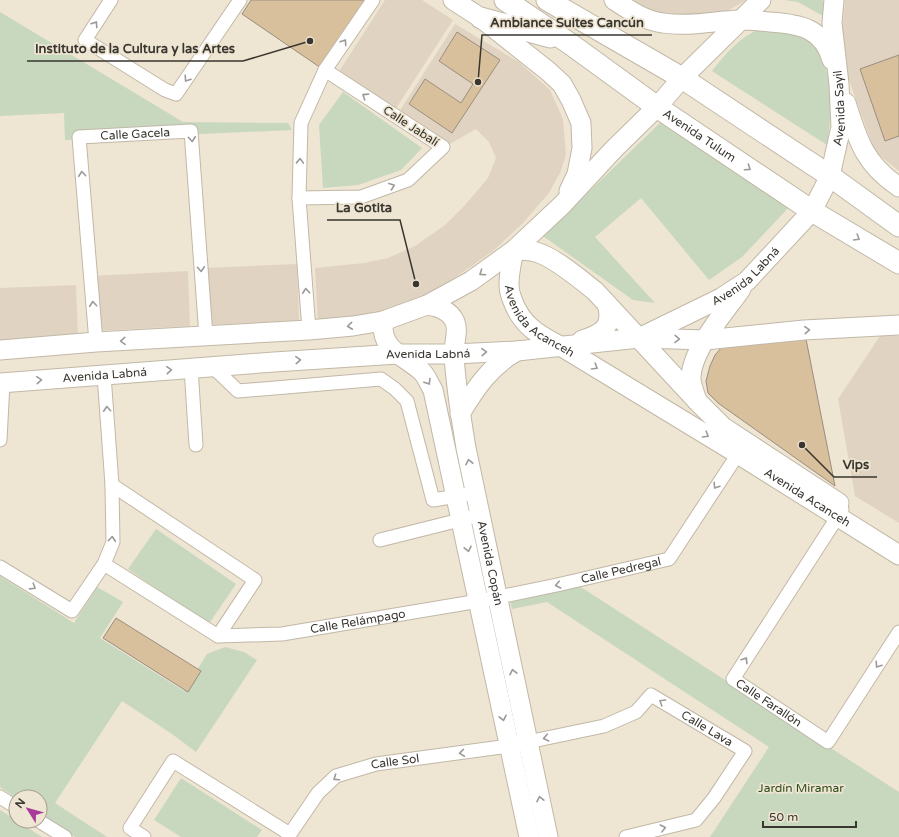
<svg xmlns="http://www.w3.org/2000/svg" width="899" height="837" font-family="'Varela Round',sans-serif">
<rect width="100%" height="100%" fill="#efe5d3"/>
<g fill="#e1d3c1">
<path d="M385,0H422L453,20L395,110L338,73Z"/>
<path d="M621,0H746L724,13L665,18Z"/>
<path d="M845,0H899V171L875,152L848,77L841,46Z"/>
<path d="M455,24L519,62L550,90L563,119L566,155L560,173L549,193L523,223L493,251L456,277L418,299L389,310L356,319L318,323L315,268L364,263L388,258L415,246L445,225L465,205L488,178L496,158L489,142L476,129L448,145L399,112Z"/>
<path d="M297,264L299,321L206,325L204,268Z"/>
<path d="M188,271L190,326L94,331L91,276Z"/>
<path d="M76,285L78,338L0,341V288Z"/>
<path d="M880,336H899V523L855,496L838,399Z"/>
</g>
<g fill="#c7d8be">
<path d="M784,0H823V16L798,2Z"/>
<path d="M0,12L183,122L288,123L292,130L65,140L64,113L0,116Z"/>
<path d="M761,28L807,35C812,41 819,48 822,55C832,82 832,118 827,145L712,71C726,53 740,37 761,28Z"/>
<path d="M343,92L422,148L401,170L358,185L323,188L319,125Z"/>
<path d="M663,120L792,204L742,257L709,280L641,198L595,237L655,303L633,300L543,236Z"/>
<path d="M156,529L236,584L208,625L128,569Z"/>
<path d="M0,576L74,623L97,587L123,602L100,638L184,691L207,654L225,647L244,652L257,660L196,752L172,734L122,701L55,803L107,837H75L40,814V797L16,798L0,787Z"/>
<path d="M576,584L899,792V837H710L769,747L547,602L512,609L510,599Z"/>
<path d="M181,778L262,830L257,837H181L154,820Z"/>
<path d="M0,810L42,837H0Z"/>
</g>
<g fill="#d9c09d" stroke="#998e7f">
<path d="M251,0H367L321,68L242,14Z"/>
<path d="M457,32L500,60L452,133L409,104L425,79L461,103L473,84L439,61Z"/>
<path d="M899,55V136L885,141L860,69Z"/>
<path d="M806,339L835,486L718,403L708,393L706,381L710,366L715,355L722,347Z"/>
<path d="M116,618L201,671L188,692L103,638Z"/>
</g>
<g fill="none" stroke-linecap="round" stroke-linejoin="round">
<defs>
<g id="street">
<path d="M111,0L85,40L165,90L176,94L240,0"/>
<path d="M299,198L361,197L408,180L443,147L325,70"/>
<path d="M309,330L299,198L301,123L325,70L373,0"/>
<path id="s1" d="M96,342L79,137L191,131L206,336"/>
<path d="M213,367L238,391L381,379L395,389L407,401L433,500L475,493"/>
<path d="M191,368L196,445"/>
<path d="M0,440L3,383"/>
<path id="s2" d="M842,510L733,679L828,742L899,632"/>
<path d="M380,540L480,515"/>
<path d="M104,564L218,636L255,580L112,485"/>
<path d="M0,567L72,611L104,564L113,542L112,485L104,375"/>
<path id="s3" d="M218,636L282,634L479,601L557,585L669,559L738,454"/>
<path d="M0,797L16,807"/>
<path d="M39,821L65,837"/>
<path d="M144,837L130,828L173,761L290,834"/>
<path id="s4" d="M288,837L318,793L336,776L376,764L509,746L604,726L636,712L651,695L745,751L714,798L696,820L626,837"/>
</g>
<g id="secondary">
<path d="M453,0L481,18L548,71L562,84L571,100L581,123L582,148L577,174L569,191"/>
<path d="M614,0C629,10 645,21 663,23C688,27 714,21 740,20C750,20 760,21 770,22C800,24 823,28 832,60"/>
<path d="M846,103C858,140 864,164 899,187"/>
<path id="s5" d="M514,250C512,261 509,272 509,284C509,289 510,294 512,299C521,325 538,335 562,347L738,454L899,555"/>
<path d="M514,250C521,250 529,250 536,252C554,257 580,279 595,291L698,402L723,427L839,503"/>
<path id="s6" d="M427,305C438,307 450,310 455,322C459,332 453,345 454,356C456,387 461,418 466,448L548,837"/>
<path d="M383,321C381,350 401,354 420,370C426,374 429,384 433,390L529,837"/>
<path d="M642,338L705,340L804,330L899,325"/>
<path d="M582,340C602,334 614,327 607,304"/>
<path d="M0,350L96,342L309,330L353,326L383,321L427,305L471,281L514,250L562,205L614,149L657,107L682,78L761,0"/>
<path id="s7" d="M0,383L274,362L398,354H454L517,351L639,338L721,298L747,281L812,211L830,176L841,127L839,84L832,23L834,0"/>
<path d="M697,401C695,394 692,388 691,380C690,351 725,312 741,289"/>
<path d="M460,414C475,389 490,366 517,351"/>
</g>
<g id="primary">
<path id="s8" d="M505,0L569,43L657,107L812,211L899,263"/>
<path d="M547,0L682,78L830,176L899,226"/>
<path d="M481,18L550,37"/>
</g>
</defs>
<use href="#street" stroke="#c1b8a7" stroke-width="15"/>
<use href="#secondary" stroke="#c1b8a7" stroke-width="21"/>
<use href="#primary" stroke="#c1b8a7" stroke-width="23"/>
<use href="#street" stroke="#fff" stroke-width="13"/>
<use href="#secondary" stroke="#fff" stroke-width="19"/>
<use href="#primary" stroke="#fff" stroke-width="21"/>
</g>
<defs><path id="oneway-chevron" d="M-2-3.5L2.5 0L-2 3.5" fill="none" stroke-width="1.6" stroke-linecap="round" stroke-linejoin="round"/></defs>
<g stroke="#9c9a97">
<use href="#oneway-chevron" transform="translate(95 24) rotate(-57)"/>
<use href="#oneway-chevron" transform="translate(344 42) rotate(-56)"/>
<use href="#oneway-chevron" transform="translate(187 79) rotate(124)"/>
<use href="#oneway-chevron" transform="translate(365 96) rotate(-147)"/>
<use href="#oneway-chevron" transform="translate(192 139) rotate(86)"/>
<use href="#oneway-chevron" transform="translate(300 161) rotate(-88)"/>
<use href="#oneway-chevron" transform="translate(748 168) rotate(34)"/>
<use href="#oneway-chevron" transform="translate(82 174) rotate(-95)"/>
<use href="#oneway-chevron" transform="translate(392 186) rotate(-20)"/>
<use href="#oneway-chevron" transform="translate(857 238) rotate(31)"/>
<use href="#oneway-chevron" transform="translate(201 269) rotate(86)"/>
<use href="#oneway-chevron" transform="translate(482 273) rotate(146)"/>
<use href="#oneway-chevron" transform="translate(306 291) rotate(-95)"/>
<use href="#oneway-chevron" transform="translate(93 304) rotate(-95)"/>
<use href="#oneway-chevron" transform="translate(350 326) rotate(174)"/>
<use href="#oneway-chevron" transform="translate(807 330) rotate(-4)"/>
<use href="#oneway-chevron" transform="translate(677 339) rotate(1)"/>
<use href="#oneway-chevron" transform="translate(123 341) rotate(177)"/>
<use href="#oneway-chevron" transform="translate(484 352) rotate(-3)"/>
<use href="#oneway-chevron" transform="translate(298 360) rotate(-3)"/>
<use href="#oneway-chevron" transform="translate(595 367) rotate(31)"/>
<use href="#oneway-chevron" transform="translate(169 370) rotate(-4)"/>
<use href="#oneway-chevron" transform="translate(39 380) rotate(-4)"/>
<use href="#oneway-chevron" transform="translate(428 382) rotate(58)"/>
<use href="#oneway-chevron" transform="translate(107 409) rotate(-94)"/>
<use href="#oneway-chevron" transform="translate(706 435) rotate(31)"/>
<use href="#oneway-chevron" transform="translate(469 462) rotate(-102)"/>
<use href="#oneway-chevron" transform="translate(716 486) rotate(123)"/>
<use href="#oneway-chevron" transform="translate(112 539) rotate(-85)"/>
<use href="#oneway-chevron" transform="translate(468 549) rotate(78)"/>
<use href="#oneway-chevron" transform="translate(558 585) rotate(167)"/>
<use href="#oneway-chevron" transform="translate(33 587) rotate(32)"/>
<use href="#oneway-chevron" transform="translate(745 660) rotate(-57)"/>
<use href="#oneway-chevron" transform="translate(878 665) rotate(123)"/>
<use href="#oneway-chevron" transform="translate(513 672) rotate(-102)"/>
<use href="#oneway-chevron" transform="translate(662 702) rotate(-149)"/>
<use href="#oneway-chevron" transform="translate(503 718) rotate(78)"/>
<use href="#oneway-chevron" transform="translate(546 738) rotate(168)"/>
<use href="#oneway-chevron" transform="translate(462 753) rotate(172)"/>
<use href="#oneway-chevron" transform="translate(336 778) rotate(146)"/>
<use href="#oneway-chevron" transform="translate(540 799) rotate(-102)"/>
<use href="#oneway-chevron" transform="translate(663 828) rotate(-14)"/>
</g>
<g text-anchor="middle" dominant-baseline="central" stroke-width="3.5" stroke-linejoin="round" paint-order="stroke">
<g font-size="12" fill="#39362f" stroke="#efe5d3">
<text stroke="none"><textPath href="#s7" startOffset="967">Avenida Sayil</textPath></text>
<text transform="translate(411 126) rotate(33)">Calle Jabalí</text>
<text stroke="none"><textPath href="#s1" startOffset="262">Calle Gacela</textPath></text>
<text stroke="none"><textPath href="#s8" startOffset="237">Avenida Tulum</textPath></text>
<text stroke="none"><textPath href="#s7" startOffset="765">Avenida Labná</textPath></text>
<text stroke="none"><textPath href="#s5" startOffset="85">Avenida Acanceh</textPath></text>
<text stroke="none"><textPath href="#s7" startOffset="429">Avenida Labná</textPath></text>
<text stroke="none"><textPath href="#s7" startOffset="105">Avenida Labná</textPath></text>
<text stroke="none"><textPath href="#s5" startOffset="409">Avenida Acanceh</textPath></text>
<text stroke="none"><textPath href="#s6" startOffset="279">Avenida Copán</textPath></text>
<text stroke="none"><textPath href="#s3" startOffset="409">Calle Pedregal</textPath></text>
<text stroke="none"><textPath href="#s3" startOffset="141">Calle Relámpago</textPath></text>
<text stroke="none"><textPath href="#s2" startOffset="244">Calle Farallón</textPath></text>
<text stroke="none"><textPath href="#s4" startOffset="474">Calle Lava</textPath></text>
<text stroke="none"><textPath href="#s4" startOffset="139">Calle Sol</textPath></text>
</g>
<g font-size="12" fill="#2e4c1a" stroke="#efe5d3">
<text x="801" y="788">Jardín Miramar</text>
</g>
</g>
<path fill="none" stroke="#39362f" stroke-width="1.5" d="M478 82L482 35H652M310 41L243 61H27M416 284L400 220H327M802 445L834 477H877"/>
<g fill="#39362f" stroke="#efe5d3" stroke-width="1.5">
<circle cx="478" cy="82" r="4"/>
<circle cx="310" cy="41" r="4"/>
<circle cx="416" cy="284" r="4"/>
<circle cx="802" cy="445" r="4"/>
</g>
<g font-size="13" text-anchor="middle" font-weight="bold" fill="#39362f" stroke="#efe5d3" stroke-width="3.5" stroke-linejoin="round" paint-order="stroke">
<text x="567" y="27">Ambiance Suites Cancún</text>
<text x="135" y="53">Instituto de la Cultura y las Artes</text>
<text x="364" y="212">La Gotita</text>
<text x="856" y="469">Vips</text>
</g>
<g transform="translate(28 809) rotate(307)"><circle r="19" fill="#efe5d3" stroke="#a69f91"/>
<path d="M0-3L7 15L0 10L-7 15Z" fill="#a83b9a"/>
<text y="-6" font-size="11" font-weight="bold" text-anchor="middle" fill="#39362f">N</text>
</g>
<path d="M763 821v6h93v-6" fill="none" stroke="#39362f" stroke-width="2"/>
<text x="769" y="821" font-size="12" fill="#39362f" stroke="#efe5d3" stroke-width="3" paint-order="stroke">50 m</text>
</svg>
